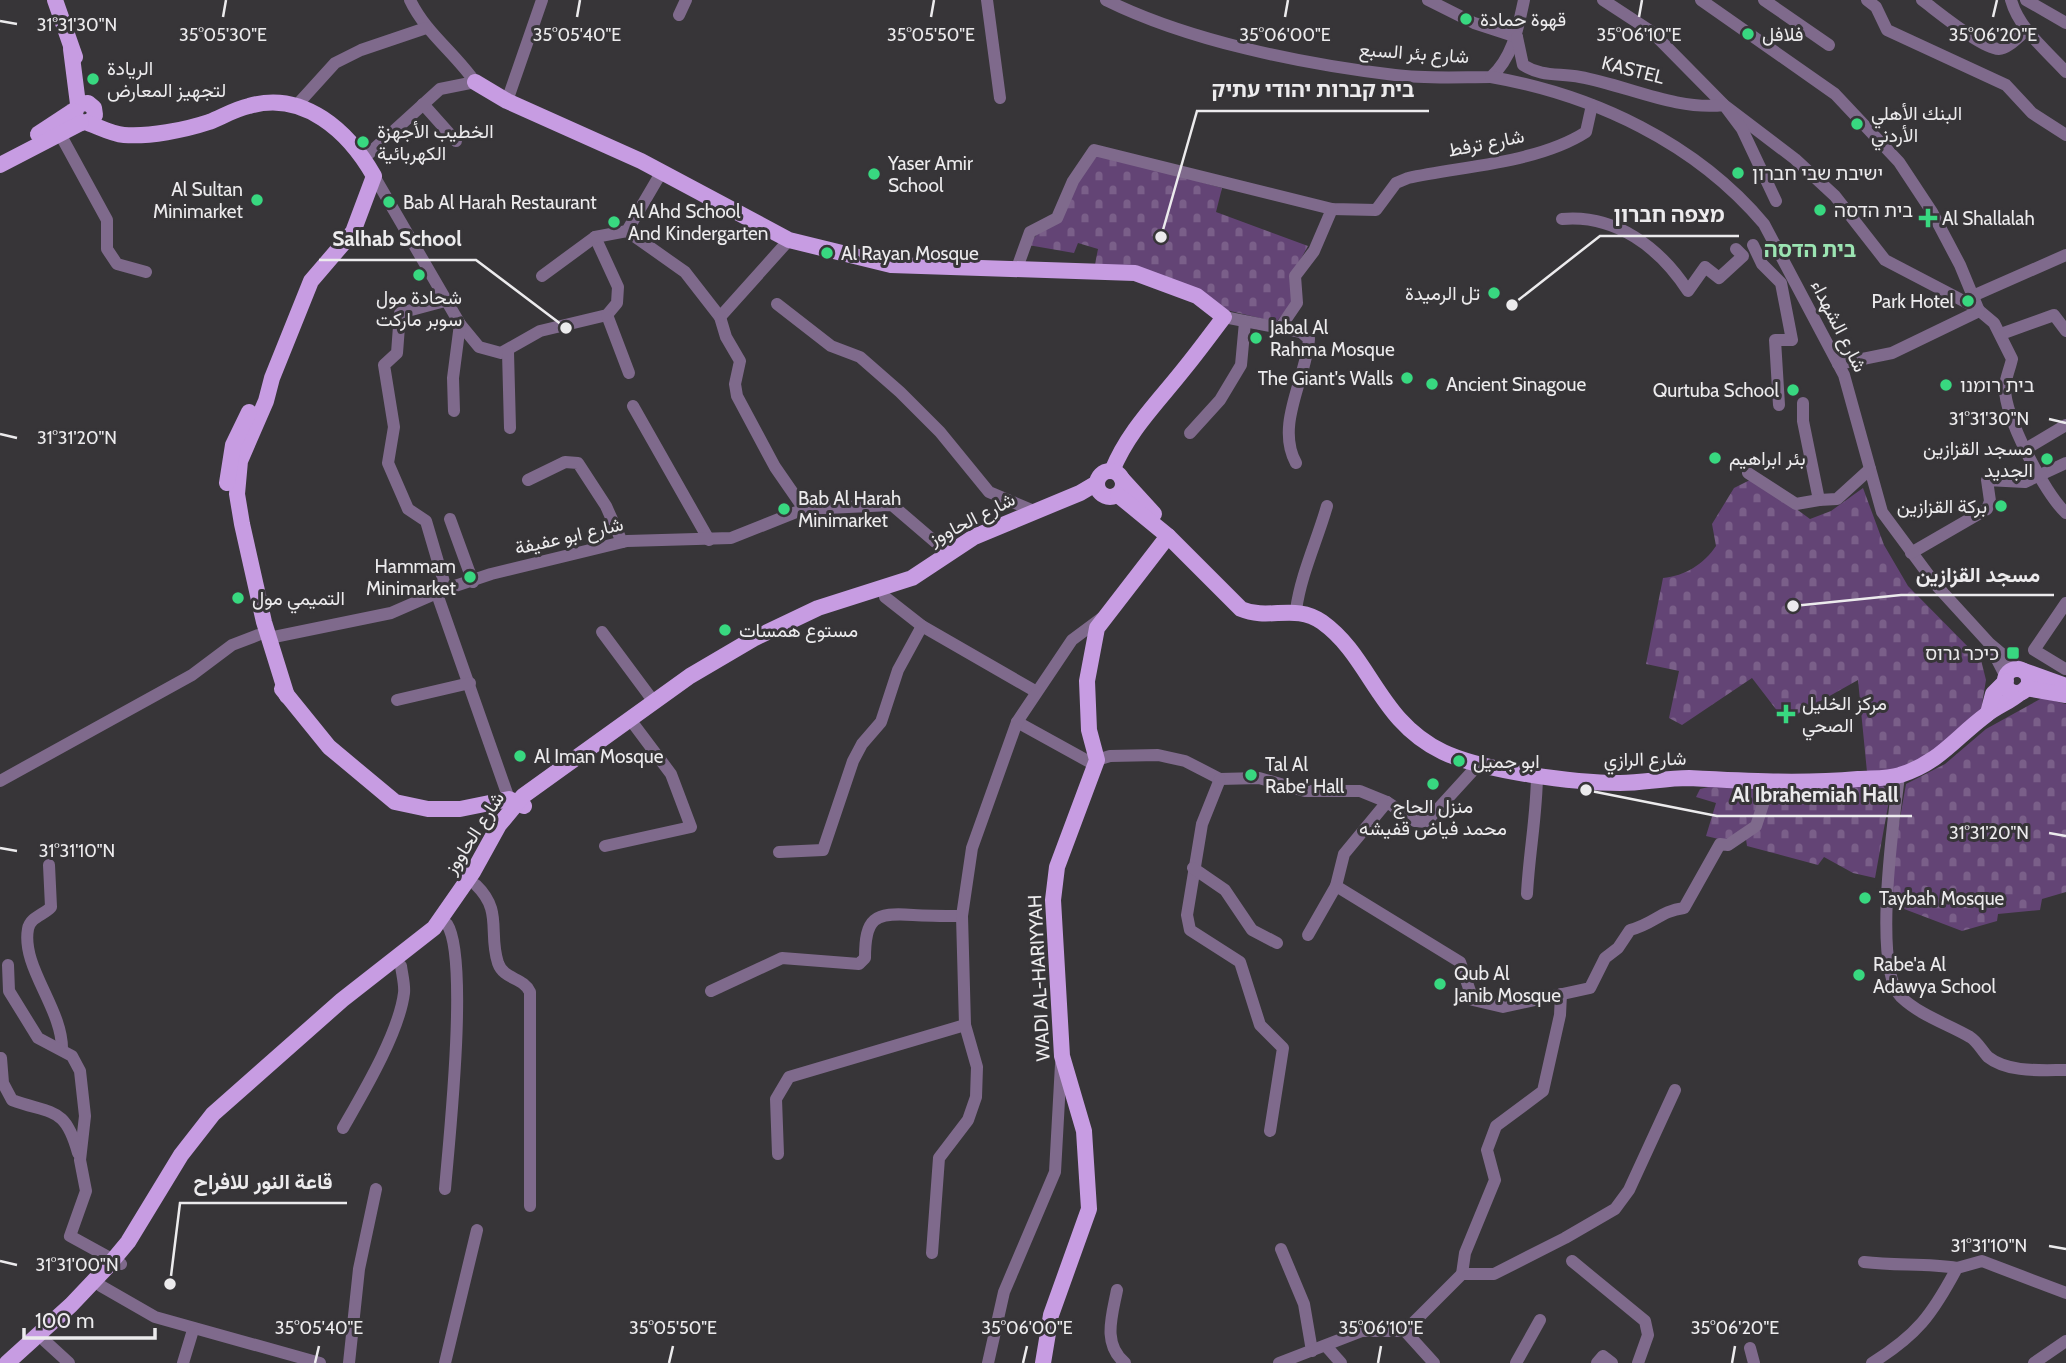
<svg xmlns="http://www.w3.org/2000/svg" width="2066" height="1363" font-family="Cabin,Vazirmatn,'Noto Sans Hebrew',sans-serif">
<defs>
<pattern id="cemetery-stones" width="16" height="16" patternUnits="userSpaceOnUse" patternTransform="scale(1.75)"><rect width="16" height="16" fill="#634475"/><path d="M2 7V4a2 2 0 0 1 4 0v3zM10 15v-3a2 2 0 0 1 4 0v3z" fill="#7a5f89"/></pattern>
</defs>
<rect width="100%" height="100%" fill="#373538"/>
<g fill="url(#cemetery-stones)">
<path d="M1096,157H1112L1222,188L1216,212L1308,246L1298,264L1293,302L1276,322L1222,309L1145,270L1095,264L1098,249L1078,243L1074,253L1028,245L1039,232L1059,222L1083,169Z"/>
<path d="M1754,478L1810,519L1831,511L1863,488L1884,545L1908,586L1981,660L1986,680L1981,710L1937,753L1904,769L1867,772L1858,680L1785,721L1752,678L1682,725L1669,718L1679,671L1646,664L1663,578C1685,576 1704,564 1716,546L1712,524L1734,488Z"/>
<path d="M2042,698L2066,704V892L2042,899L2040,910L1998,914L1997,921L1962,931L1891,904L1894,852L1906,784L1945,764L1986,729Z"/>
<path d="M1881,783L1890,795L1875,878L1853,873L1824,857L1818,865L1747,846L1746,839L1772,790L1785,786Z"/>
<path d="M1721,784L1762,787L1756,820L1727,841L1706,836L1716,803L1696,797L1700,789Z"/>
</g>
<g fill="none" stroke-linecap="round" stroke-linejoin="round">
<g stroke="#7f6a8c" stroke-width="12">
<path d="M410,0C425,32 455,53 475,82"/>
<path d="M987,0L1000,98"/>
<path d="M1106,0C1189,41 1302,64 1395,75C1426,79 1460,77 1491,77C1513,57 1518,28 1524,0"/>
<path d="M1428,0L1474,23L1517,37"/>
<path d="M1603,0L1652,32L1724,105L1795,159L1835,196L1885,260L1975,307L1994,323L2012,359C2010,368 2006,377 2005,386C2003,415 2045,494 2066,513"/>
<path d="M1701,0L1835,94L1899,162L1932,212L1960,265L1979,311"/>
<path d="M1764,0L1829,45"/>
<path d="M1867,0L1876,7L1887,30L2006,85L2032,113L2066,135"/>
<path d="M1922,0C1937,11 1981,48 1999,49C2008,49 2020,35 2027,30"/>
<path d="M2011,0C2019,29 2046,50 2066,72"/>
<path d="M2026,0L2066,23"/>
<path d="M679,15L686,0"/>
<path d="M1517,37L1523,65C1542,77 1558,73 1580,77C1626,85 1676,111 1724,105L1742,129L1776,201"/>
<path d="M1491,77C1594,95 1696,143 1764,224L1844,375L1882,512L1936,585L1989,643L2020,669"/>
<path d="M507,101L542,0"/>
<path d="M423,104L456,141"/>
<path d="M296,106L335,63L361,50L426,28"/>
<path d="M60,134L107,220V249L117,264L146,272"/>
<path d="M364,158L440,89L475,82"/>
<path d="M374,176L460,324L479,347L501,353L540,331L607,315L617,303L618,287L595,237"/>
<path d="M1562,219C1616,214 1660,248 1688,291L1705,267L1719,278L1743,256L1736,249"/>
<path d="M627,231L685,272L720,317L726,337L740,361L735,384L737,396L775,467L804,509"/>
<path d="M1753,245L1762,264L1781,283L1792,340H1775L1779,405"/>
<path d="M1017,268L1030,232L1057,218L1073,181L1094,150L1332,209L1376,210L1396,183L1408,178C1463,166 1538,163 1586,132L1592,105"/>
<path d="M542,276L595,237L627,231L661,173"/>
<path d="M1975,295L2066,255"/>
<path d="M445,301L400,313L397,353L384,365L394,427L388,463L408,509L426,521L446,589"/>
<path d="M777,304L831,346L860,357L900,392L940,432L989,492L1034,511"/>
<path d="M607,315L629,373"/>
<path d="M720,317L789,240"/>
<path d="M1224,317L1301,332L1309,339C1306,379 1275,425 1296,463"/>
<path d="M1280,328L1297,303L1295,276L1314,251L1332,209"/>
<path d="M2001,334L2054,315L2066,331"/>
<path d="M508,352L510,428"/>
<path d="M1838,364L1892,353L1979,311"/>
<path d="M1803,403V421L1819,500L1837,499L1870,469"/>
<path d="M633,406L709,540"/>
<path d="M454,411L453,378L460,324"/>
<path d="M1190,433L1220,400L1241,365L1245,322"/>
<path d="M2024,450L2066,425"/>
<path d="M1748,473L1796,504L1819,500"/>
<path d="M528,480L565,462L578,463L606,506L622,542"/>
<path d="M450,519L473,582"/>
<path d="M1911,553L1987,509L1990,501L1987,480L2025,482L2066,463"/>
<path d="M437,594L509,799"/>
<path d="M885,597L922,626L1035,691"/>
<path d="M1296,610C1301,574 1317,541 1327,506"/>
<path d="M602,632L654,702"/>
<path d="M269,638L391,613L446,589L491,574L627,541L731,538L804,509L892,505L948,553"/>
<path d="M1992,650L2006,677"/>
<path d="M2065,669L2034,650L2066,603"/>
<path d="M397,700L470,683"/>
<path d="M1017,722L1095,765"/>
<path d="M1097,760L1110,756L1158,755L1185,761L1220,779L1259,778L1305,791H1360L1387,802L1415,821L1426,822L1479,764"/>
<path d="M1899,776C1894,817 1872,968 1901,997C1921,1016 1948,1024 1970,1037C1978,1042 1982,1051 1988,1057C2008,1073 2042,1070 2066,1070"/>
<path d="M1220,779L1202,824L1187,915L1190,930L1240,962L1260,1025L1283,1048L1270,1131"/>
<path d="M0,781L192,675L232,645L258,635"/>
<path d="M605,846L691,827L671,774L635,726"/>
<path d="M779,852L823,850L853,761L862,744L881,722L898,670L922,626"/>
<path d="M49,865L51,907C44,915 30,917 28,929C21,967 63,1009 62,1050"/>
<path d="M1193,868L1225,890L1252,930L1277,943"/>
<path d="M476,885C503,911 488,932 498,963C504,980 523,977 530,992V1206"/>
<path d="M1336,886L1460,962L1473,1000L1503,1007L1590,988L1605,958L1618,948L1630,930C1654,924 1660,911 1684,908L1720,844L1728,845L1756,826L1770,783"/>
<path d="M1527,894C1529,853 1537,814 1537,773"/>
<path d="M1308,935L1336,886L1344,854L1387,802"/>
<path d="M8,965L9,991L38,1038L72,1056L80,1071L85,1116L80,1160L86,1191L70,1236L121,1264"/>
<path d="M711,991L782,958L859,964L865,958C865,918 874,912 913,915C929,916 946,916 962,916"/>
<path d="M1,1058L3,1083L12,1100C53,1115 65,1106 78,1153"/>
<path d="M343,1128C363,1093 399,1033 404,993C405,985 402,974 401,966"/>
<path d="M778,1154L776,1099L789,1077L965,1025"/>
<path d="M445,1189C449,1140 469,958 447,924"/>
<path d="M1281,1249L1304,1304L1312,1351"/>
<path d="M932,1253L939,1158L968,1120L976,1097L977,1067L965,1025L962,916L972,848L1017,722L1072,640L1103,617"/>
<path d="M1572,1261L1645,1321L1648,1335L1638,1363"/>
<path d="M1864,1262C1896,1266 1926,1263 1957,1268"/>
<path d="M1462,1274L1465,1253L1495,1180L1487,1150L1496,1126L1543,1091L1560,1015L1561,994"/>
<path d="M101,1286L155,1317L320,1363"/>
<path d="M1117,1290C1112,1316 1102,1344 1125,1363"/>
<path d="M1405,1331L1462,1274H1494L1565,1238L1615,1209L1629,1190L1675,1090"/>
<path d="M45,1341L69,1363"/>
<path d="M1326,1346L1341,1363"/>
<path d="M1750,1348L1754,1363"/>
<path d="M183,1363L193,1330"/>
<path d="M349,1363L359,1269L376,1189"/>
<path d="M445,1363L477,1230"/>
<path d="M988,1363L1004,1292L1055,1172L1061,1064"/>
<path d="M1279,1363L1362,1331H1405L1434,1363"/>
<path d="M1516,1363L1540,1320"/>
<path d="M1597,1363L1603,1356L1612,1363"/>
<path d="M1872,1363C1917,1335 1932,1315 1957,1268L1982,1261L2066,1293"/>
<path d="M2034,1363L2066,1341"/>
</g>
<g stroke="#c79ce2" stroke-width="16">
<path d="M55,0L75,57"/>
<path d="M71,49L78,104L74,116L81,123L91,121L95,115L94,108L88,103L78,104"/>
<path d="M475,82L507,101L641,161L789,240L891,265L1135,273L1197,296L1224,317C1211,334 1198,352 1184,369C1158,402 1128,431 1112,471"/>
<path d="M88,123C99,127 112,134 124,135C149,137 185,130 209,122C222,117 235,109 249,106C304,90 349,132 374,176L353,232L311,281L272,378L266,401L240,461L237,494L242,524L264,622L287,696"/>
<path d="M38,134L73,111"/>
<path d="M0,165L81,123"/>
<circle cx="1110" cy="484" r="13"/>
<path d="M1122,479L1154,514"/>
<path d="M227,483L233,445L249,412"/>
<path d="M1118,495L1168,536L1241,609C1269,621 1295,603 1322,622C1371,657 1378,721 1443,752C1483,771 1575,783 1620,783C1643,783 1665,778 1689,778C1745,781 1801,784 1858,779C1872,778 1888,779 1900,775C1939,763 1955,738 1986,715C1997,706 2010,702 2021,692"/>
<circle cx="2017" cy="681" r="12"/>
<path d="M2024,671L2066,686"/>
<path d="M2026,688L2066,695"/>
<path d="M282,689L329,747L395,802L428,809H460L509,799L524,806"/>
<path d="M1988,713L1993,694L2006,681"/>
<path d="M7,1363L71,1305L108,1266L128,1242L181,1155L213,1114L342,1000L434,928L473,872L499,825L523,796L690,676L753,639L818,608L912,578L974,537L1080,493L1097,483"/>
<path d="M1043,1363L1051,1315L1089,1209L1084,1131L1062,1056L1053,900L1057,867L1097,760L1089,730L1087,681L1097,628L1168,536"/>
</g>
</g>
<path fill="none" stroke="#ecebed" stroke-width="2.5" d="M223,17L226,0M577,17L580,0M931,17L934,0M1285,17L1288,0M1639,17L1642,0M1993,17L1997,0M0,21L17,24M2049,419L2066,423M0,434L17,438M2049,833L2066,836M0,848L17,851M2049,1246L2066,1249M0,1261L17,1265M315,1363L319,1346M669,1363L673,1346M1023,1363L1027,1346M1378,1363L1381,1346M1732,1363L1735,1346"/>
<g fill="#38d880" stroke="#373538" stroke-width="2.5">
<circle cx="1466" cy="19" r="7"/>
<circle cx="1748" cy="34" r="7"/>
<circle cx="93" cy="79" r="7"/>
<circle cx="1857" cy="124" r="7"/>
<circle cx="363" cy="142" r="7"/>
<circle cx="1738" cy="173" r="7"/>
<circle cx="874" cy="174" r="7"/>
<circle cx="257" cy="200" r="7"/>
<circle cx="389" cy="202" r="7"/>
<circle cx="1820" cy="210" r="7"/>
<path d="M1924.5 207.5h7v7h7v7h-7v7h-7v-7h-7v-7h7z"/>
<circle cx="614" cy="222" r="7"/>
<circle cx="827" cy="253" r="7"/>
<circle cx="419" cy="275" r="7"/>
<circle cx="1494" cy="293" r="7"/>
<circle cx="1968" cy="301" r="7"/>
<circle cx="1256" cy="338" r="7"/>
<circle cx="1407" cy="378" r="7"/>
<circle cx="1432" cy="384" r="7"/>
<circle cx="1946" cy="385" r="7"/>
<circle cx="1793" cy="390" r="7"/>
<circle cx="1715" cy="458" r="7"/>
<circle cx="2047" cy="459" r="7"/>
<circle cx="2001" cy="506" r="7"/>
<circle cx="784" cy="509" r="7"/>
<circle cx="470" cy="577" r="7"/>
<circle cx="238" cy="598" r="7"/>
<circle cx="725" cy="630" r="7"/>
<rect x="2006" y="646" width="14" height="14" rx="3.5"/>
<path d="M1782.5 703.5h7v7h7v7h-7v7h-7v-7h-7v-7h7z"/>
<circle cx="520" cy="756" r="7"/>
<circle cx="1459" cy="761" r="7"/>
<circle cx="1251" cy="775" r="7"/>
<circle cx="1433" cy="784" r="7"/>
<circle cx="1865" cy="898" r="7"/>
<circle cx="1859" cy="975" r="7"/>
<circle cx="1440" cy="984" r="7"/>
</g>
<g text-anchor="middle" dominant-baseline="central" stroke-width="6" stroke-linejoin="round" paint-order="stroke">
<g font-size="19" fill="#ecebed" stroke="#373538" text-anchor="start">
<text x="1480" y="19">قهوة حمادة</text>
<text x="1762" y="34">فلافل</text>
<text x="107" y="68">الريادة<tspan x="107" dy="22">لتجهيز المعارض</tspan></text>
<text x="1871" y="113">البنك الأهلي<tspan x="1871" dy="22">الأردني</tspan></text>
<text x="377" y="131">الخطيب الأجهزة<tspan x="377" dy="22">الكهربائية</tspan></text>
<text x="888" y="163">Yaser Amir<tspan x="888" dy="22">School</tspan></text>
<text x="1752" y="173">ישיבת שבי חברון</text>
<text x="243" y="189" text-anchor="end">Al Sultan<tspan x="243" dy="22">Minimarket</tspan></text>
<text x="403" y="202">Bab Al Harah Restaurant</text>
<text x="1834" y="210">בית הדסה</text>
<text x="628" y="211">Al Ahd School<tspan x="628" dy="22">And Kindergarten</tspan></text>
<text x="1942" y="218">Al Shallalah</text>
<text x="841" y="253">Al Rayan Mosque</text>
<text x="1480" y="293" text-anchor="end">تل الرميدة</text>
<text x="419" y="297" text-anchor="middle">شحادة مول<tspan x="419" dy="22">سوبر ماركت</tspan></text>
<text x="1954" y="301" text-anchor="end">Park Hotel</text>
<text x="1270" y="327">Jabal Al<tspan x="1270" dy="22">Rahma Mosque</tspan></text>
<text x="1393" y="378" text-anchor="end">The Giant's Walls</text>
<text x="1446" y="384">Ancient Sinagoue</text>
<text x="1960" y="385">בית רומנו</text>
<text x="1779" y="390" text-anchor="end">Qurtuba School</text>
<text x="2033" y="448" text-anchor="end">مسجد القزازين<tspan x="2033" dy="22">الجديد</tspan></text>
<text x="1729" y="458">بئر ابراهيم</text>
<text x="798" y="498">Bab Al Harah<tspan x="798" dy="22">Minimarket</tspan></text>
<text x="1987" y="506" text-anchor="end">بركة القزازين</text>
<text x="456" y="566" text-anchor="end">Hammam<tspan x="456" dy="22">Minimarket</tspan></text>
<text x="252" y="598">التميمي مول</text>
<text x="739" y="630">مستوع همسات</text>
<text x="1999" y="653" text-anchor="end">כיכר גרוס</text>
<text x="1802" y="703">مركز الخليل<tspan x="1802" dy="22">الصحي</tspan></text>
<text x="534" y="756">Al Iman Mosque</text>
<text x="1473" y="761">ابو جميل</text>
<text x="1265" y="764">Tal Al<tspan x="1265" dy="22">Rabe' Hall</tspan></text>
<text x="1433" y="806" text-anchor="middle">منزل الحاج<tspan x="1433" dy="22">محمد فياض قفيشه</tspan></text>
<text x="1879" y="898">Taybah Mosque</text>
<text x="1873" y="964">Rabe'a Al<tspan x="1873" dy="22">Adawya School</tspan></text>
<text x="1454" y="973">Qub Al<tspan x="1454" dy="22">Janib Mosque</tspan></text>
</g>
<g font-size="19" fill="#ecebed" stroke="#373538">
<text transform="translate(1414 53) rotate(4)">شارع بئر السبع</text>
<text transform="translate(1633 70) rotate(14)">KASTEL</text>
<text transform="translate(1486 143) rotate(-11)">شارع ترفط</text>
<text transform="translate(1839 326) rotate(63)">شارع الشهداء</text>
<text transform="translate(972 519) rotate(-27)">شارع الحاووز</text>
<text transform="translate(569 536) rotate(-13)">شارع ابو عفيفة</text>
<text transform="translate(1645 759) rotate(-1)">شارع الرازي</text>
<text transform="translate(474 833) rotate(-57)">شارع الحاووز</text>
<text transform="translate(1039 978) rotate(-93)">WADI AL-HARIYYAH</text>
</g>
<g font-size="21" font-weight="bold" fill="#9be4b2" stroke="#373538">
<text x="1810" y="249">בית הדסה</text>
</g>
</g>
<g font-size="18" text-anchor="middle" fill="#ecebed" stroke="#373538" stroke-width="6" stroke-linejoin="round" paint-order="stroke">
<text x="77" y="31">31°31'30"N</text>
<text x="223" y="41">35°05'30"E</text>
<text x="931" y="41">35°05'50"E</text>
<text x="577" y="41">35°05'40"E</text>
<text x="1285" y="41">35°06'00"E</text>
<text x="1639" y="41">35°06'10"E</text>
<text x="1993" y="41">35°06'20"E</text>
<text x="1989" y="425">31°31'30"N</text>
<text x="77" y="444">31°31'20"N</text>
<text x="1989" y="839">31°31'20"N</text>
<text x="77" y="857">31°31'10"N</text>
<text x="1989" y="1252">31°31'10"N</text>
<text x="77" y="1271">31°31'00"N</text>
<text x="319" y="1334">35°05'40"E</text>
<text x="673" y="1334">35°05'50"E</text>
<text x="1027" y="1334">35°06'00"E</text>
<text x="1381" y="1334">35°06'10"E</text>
<text x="1735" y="1334">35°06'20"E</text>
</g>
<path fill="none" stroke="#ecebed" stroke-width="2.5" d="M1161 237L1197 111H1429M1512 305L1600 236H1739M566 328L476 260H319M1793 606L1901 595H2054M1586 790L1717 816H1912M170 1284L180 1203H347"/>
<g fill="#ecebed" stroke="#373538" stroke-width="2.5">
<circle cx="1161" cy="237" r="7"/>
<circle cx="1512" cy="305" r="7"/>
<circle cx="566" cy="328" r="7"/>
<circle cx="1793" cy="606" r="7"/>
<circle cx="1586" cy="790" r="7"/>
<circle cx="170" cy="1284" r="7"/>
</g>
<g font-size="21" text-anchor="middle" font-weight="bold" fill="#ecebed" stroke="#373538" stroke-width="6" stroke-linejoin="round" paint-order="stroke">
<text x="1313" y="97">בית קברות יהודי עתיק</text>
<text x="1669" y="222">מצפה חברון</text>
<text x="397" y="246">Salhab School</text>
<text x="1978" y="582">مسجد القزازين</text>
<text x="1815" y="802">Al Ibrahemiah Hall</text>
<text x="263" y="1189">قاعة النور للافراح</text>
</g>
<path d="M24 1328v10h131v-10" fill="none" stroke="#ecebed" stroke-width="3.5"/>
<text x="35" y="1328" font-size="21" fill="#ecebed" stroke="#373538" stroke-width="5" paint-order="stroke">100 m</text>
</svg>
